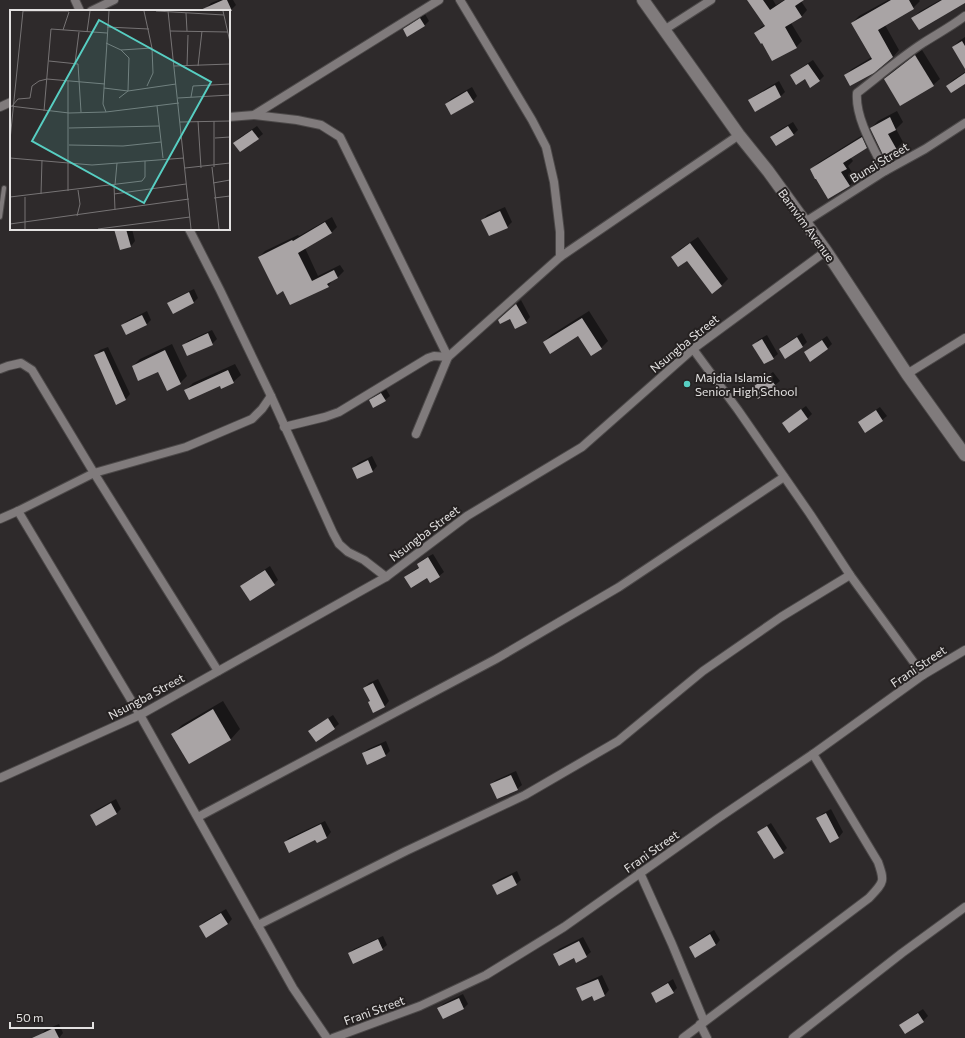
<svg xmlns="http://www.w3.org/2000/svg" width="965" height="1038" font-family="Commissioner,sans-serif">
<rect width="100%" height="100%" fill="#2e2a2b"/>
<g fill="#0007">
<path d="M219,0H233L236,5L231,10L229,11H208L206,8L211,3Z"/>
<path d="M748,0H773L776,5L784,0H803L801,1L807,10L802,16L791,23L802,41L796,47L762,41L756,33L761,27L765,25Z"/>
<path d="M888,0H919L920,1L913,8L885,25L899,50L893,57L845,75L852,69L872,57L852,23L859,16Z"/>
<path d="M940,0H965V2L913,18L919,12Z"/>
<path d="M425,14L429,21L424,26L404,29L409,25Z"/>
<path d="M965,37V67L953,47L959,41Z"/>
<path d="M922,50L940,79L933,85L885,79L892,72Z"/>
<path d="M813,60L824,76L819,81L791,76L796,71Z"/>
<path d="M965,72V83L947,86L953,80Z"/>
<path d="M779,81L785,92L781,96L755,111L749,100L754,96Z"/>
<path d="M472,87L477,96L473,101L446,104L451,99Z"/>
<path d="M897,111L903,122L896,129L903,142L896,149L871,128L878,121Z"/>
<path d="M793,122L798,130L793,135L771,137L776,132Z"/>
<path d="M257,126L263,134L258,138L235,143L239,138Z"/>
<path d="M869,131L873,141L867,148L850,157L853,161L848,166L856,179L849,186L811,170L818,163Z"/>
<path d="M505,207L512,222L507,227L483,220L487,215Z"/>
<path d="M332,217L337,227L331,233L305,248L318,276L340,265L344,271L338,277L334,279L328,286L284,290L259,257L265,251L298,235L299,236Z"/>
<path d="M115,229H132L135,241L131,246L121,249Z"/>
<path d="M698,237L728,279L721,286L688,259L672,257L679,250Z"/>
<path d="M194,289L198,298L194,302L173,313L169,303L173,299Z"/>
<path d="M521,300L530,317L526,322L504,315Z"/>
<path d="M147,311L151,320L146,325H122L127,321Z"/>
<path d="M589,311L608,341L601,348L578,334L544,342L551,335Z"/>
<path d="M212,330L217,339L212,344L184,345L188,341Z"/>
<path d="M802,333L807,342L803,346L785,357L780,349L785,344Z"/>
<path d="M767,335L778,354L773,358L754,345L758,340Z"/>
<path d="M827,336L832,344L828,348L811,360L805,352L810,348Z"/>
<path d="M172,344L187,376L180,383L158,370L133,366L140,359Z"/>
<path d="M108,347L130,394L126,399L117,403L95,355L100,350Z"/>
<path d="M235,364L241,375L233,382L186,390L193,383Z"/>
<path d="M773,372L780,381L775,385H756Z"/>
<path d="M386,389L390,396L385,400L370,401L374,396Z"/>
<path d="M806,406L812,414L807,419H788Z"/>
<path d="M880,407L887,416L882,420L859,422L864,418Z"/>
<path d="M372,456L377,466L373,471L358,478L353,468L358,463Z"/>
<path d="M433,554L444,572L439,576L405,577L410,573L419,567L418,564L422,560Z"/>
<path d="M270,566L278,580L274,584L242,586L246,582Z"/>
<path d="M378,679L389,701L385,706L373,712L371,700L364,688L369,683Z"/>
<path d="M223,701L240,729L231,739L190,763L173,734L182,725Z"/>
<path d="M333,715L339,724L334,728L314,727Z"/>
<path d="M386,741L390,751L386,755L368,763L363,753L368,749Z"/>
<path d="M516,771L522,785L517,789L491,784L496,780Z"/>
<path d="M116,799L121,809L117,813L96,824L91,815L96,810Z"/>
<path d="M831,809L843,832L839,837L830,841L818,818L822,814Z"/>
<path d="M325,821L331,832L327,837L317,842L316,839L285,842L289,838Z"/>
<path d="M771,823L787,848L783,852L758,833L763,828Z"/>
<path d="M517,871L521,880L516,884L493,885L498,880Z"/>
<path d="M226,909L232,919L228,924L200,926L204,922Z"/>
<path d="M714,930L720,940L716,945L696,957L690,947L694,943Z"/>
<path d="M383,936L387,945L382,949L349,953L354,949Z"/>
<path d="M583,937L591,952L586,956L574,957L554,954L559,949Z"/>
<path d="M602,975L609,990L605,995L595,999L593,994L578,988L582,984Z"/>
<path d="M673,979L677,988L673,992L652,993L657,989Z"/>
<path d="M463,994L468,1004L463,1009L439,1008L443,1004Z"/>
<path d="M923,1009L928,1016L923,1021L901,1025L905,1021Z"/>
<path d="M59,1024L63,1033L59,1038H42L41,1035L45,1030Z"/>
</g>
<g fill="#a9a4a5">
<path d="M223,0H227L232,11H198Z"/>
<path d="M747,0H763L770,10L785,0H804L795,6L802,17L785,27L797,48L772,61L762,43L761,44L754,33L765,26Z"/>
<path d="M891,0H909L914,9L878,30L893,57L874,73L850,86L844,75L872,59L851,23Z"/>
<path d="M942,0H965V3L919,30L911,18Z"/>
<path d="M420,18L425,26L407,37L403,29Z"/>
<path d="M962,41L965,46V69L952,47Z"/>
<path d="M915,55L934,86L900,106L884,79Z"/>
<path d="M808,64L820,81L810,88L805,79L796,85L790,75Z"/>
<path d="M965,73V84L951,93L946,86Z"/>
<path d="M775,85L781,97L755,112L748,100Z"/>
<path d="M467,91L474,102L451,115L445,104Z"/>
<path d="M890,117L896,130L888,134L897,150L884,157L870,128Z"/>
<path d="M788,126L794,135L776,146L770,137Z"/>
<path d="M252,130L259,139L240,152L233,143Z"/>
<path d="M862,137L867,148L843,163L847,169L841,172L850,186L828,199L816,179H815L810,169Z"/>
<path d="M500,211L508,228L489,236L481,220Z"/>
<path d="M325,222L332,233L298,253L312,281L334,270L338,278L327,284L329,287L290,305L283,291L277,295L258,257L292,240L293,241Z"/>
<path d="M114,229H126L131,247L120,250Z"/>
<path d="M690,243L722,286L712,294L687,261L678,267L671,257Z"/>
<path d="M189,292L194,303L173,314L167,303Z"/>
<path d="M516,304L527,323L515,329L510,319L500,324L498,320Z"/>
<path d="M142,315L147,325L126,335L121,325Z"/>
<path d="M582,318L602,349L591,356L578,336L550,354L543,342Z"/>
<path d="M208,333L213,345L187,356L182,345Z"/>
<path d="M797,337L803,347L785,359L779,349Z"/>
<path d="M762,339L774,359L764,364L752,345Z"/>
<path d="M822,340L828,349L810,362L804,352Z"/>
<path d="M165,350L181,384L167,391L158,372L138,381L132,366Z"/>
<path d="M104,351L126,400L116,405L94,355Z"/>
<path d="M228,370L234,383L221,389L220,386L189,400L184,390Z"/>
<path d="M768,376L776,386L758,399L750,389Z"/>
<path d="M381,393L386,401L373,408L369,400Z"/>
<path d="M801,409L808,419L789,433L782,423Z"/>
<path d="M876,410L883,421L865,433L858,422Z"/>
<path d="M368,460L373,472L357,479L352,468Z"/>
<path d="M428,557L440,577L430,583L427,578L411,588L404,577L419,568L417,564Z"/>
<path d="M265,570L275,585L250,601L240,586Z"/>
<path d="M373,683L385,707L373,713L368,702L370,701L363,688Z"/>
<path d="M213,709L231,740L189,764L171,734Z"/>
<path d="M328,718L335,729L316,742L308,731Z"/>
<path d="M381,745L386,756L367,765L362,753Z"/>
<path d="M511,775L518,790L497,799L490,784Z"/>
<path d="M111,803L117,814L96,826L90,815Z"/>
<path d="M826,813L839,838L830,843L816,818Z"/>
<path d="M321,824L327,838L317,843L315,840L289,853L284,842Z"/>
<path d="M767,826L784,853L774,859L757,832Z"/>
<path d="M512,875L517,885L497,895L492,885Z"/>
<path d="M221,913L228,924L206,938L199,926Z"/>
<path d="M710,934L716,945L695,958L689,947Z"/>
<path d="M378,939L383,950L353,964L348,953Z"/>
<path d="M579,941L587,957L576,963L574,958L559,966L553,954Z"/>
<path d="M598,979L605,996L594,1001L592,996L582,1001L576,988Z"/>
<path d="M668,983L674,993L656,1003L651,993Z"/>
<path d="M459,998L464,1009L443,1019L437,1008Z"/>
<path d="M918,1013L924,1022L905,1034L899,1025Z"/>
<path d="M54,1028L59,1038H32Z"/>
</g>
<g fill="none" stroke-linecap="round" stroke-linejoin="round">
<defs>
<path id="lane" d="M0,217L4,188"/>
<g id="street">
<path d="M75,0L80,11"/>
<path d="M460,0L532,120L546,147L554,182L560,232V257"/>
<path d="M91,11L114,0"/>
<path d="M664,30L711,0"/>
<path d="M0,107L11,102"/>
<path d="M254,115L297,120L321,125L340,137L448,357L416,434"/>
<path d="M229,117L254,115L439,0"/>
<path d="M885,171C874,149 855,118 857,93C879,76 900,58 923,43C937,34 952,26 965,16"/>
<path d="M805,222L885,171L925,149L965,123"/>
<path d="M189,229L220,290L271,396L333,533L339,544L348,552L364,560L386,577"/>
<path d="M693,349L738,410L810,514L850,575L923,675"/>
<path d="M0,369L8,366L21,363L32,370L94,473L218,671"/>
<path d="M907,374L965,338"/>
<path d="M284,427L325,417L339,412L428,358L434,356L448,357L560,257L739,135"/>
<path d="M18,511L140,715L293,988L327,1038"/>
<path d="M0,519L18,511L94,473L186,447L252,419L262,409L271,396"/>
<path d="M0,778L140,715L386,577L467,516L582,447L693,349L826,251"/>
<path d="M198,817L496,659L619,587L784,477"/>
<path d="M640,873L672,944L704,1021"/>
<path d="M258,925L406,851L525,795L618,741L703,671L781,617L850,575"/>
<path d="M700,1024L707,1038"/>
<path d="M333,1038L420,1006L486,975L564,927L717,819L813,754L923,675L965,650"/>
<path d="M683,1038L869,898C884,882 885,882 878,862L813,754"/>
<path d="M793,1038L902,953L965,907"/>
</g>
<path id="secondary" d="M643,0L739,135L768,171L826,251L907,374L965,455"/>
</defs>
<use href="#lane" stroke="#4c4949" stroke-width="6"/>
<use href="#street" stroke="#4c4949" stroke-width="10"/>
<use href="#secondary" stroke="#4c4949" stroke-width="14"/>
<use href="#lane" stroke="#807b7c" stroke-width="4"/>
<use href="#street" stroke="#807b7c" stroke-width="8"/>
<use href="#secondary" stroke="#807b7c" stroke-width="12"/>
</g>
<circle fill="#57cec2" stroke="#252121" stroke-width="1.5" cx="687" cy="384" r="4"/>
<g text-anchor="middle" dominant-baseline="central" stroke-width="4" stroke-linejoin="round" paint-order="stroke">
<g font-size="12" fill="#e3e1e1" stroke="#252121">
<text transform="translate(879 162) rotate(-31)">Bunsi Street</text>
<text transform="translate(807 225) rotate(54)">Bamvim Avenue</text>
<text transform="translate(684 343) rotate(-39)">Nsungba Street</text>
<text transform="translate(424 533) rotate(-37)">Nsungba Street</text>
<text transform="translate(918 666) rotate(-34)">Frani Street</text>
<text transform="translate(146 696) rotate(-28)">Nsungba Street</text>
<text transform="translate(651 851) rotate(-35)">Frani Street</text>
<text transform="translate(374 1010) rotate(-20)">Frani Street</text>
</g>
<g font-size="12" fill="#e3e1e1" stroke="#252121" text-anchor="start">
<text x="695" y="377">Majdia Islamic<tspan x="695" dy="14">Senior High School</tspan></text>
</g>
</g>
<g transform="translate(10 10)">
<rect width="220" height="220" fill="#2e2a2b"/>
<path fill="none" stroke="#767374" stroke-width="1" d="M13,1H59M134,1L142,38L143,63L137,76M146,1L214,5M158,1L181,219M213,1L220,32M176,3L177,21M97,17L139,19M53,20L59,2M160,21L218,22M77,22L80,1M96,33L111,40L142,38M39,51L68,54L71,102M65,53L69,22M164,56L220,54M177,56L178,25M188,56L192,21M58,71V181M94,78L118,81L166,74M181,87L183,76L220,74M109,88L118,81L119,48L111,40M168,88L220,85M0,96L59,103L96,102L169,93M2,96L8,89L20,88L22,76L29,71L37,69L95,74M147,96L153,148M34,101L41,19L97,23M96,102L93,94L99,1M188,111L191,158M170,112L220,111M59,118L149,116M205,128L220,127M0,130L13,1M59,135L113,136L151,132M0,148L82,155L174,148M202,157L209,219M204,157V111M175,158L220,153M203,173L220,170M104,175L105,200M105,175L107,153M31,184L32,150M104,184L176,174M0,187L132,171L135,167V151M15,187V219M204,188L220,186M67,206L70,194L68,180M0,214L179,189M88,219L180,207"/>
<path fill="#57cec2" fill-opacity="0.15" stroke="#57cec2" stroke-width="2" d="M89,10L201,72L134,193L22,131Z"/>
<rect width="220" height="220" fill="none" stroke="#e3e1e1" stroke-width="2"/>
</g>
<path d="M10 1022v6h83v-6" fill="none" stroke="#e3e1e1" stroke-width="2"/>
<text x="16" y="1022" font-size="12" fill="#e3e1e1" stroke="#252121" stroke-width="3" paint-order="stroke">50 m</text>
</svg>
